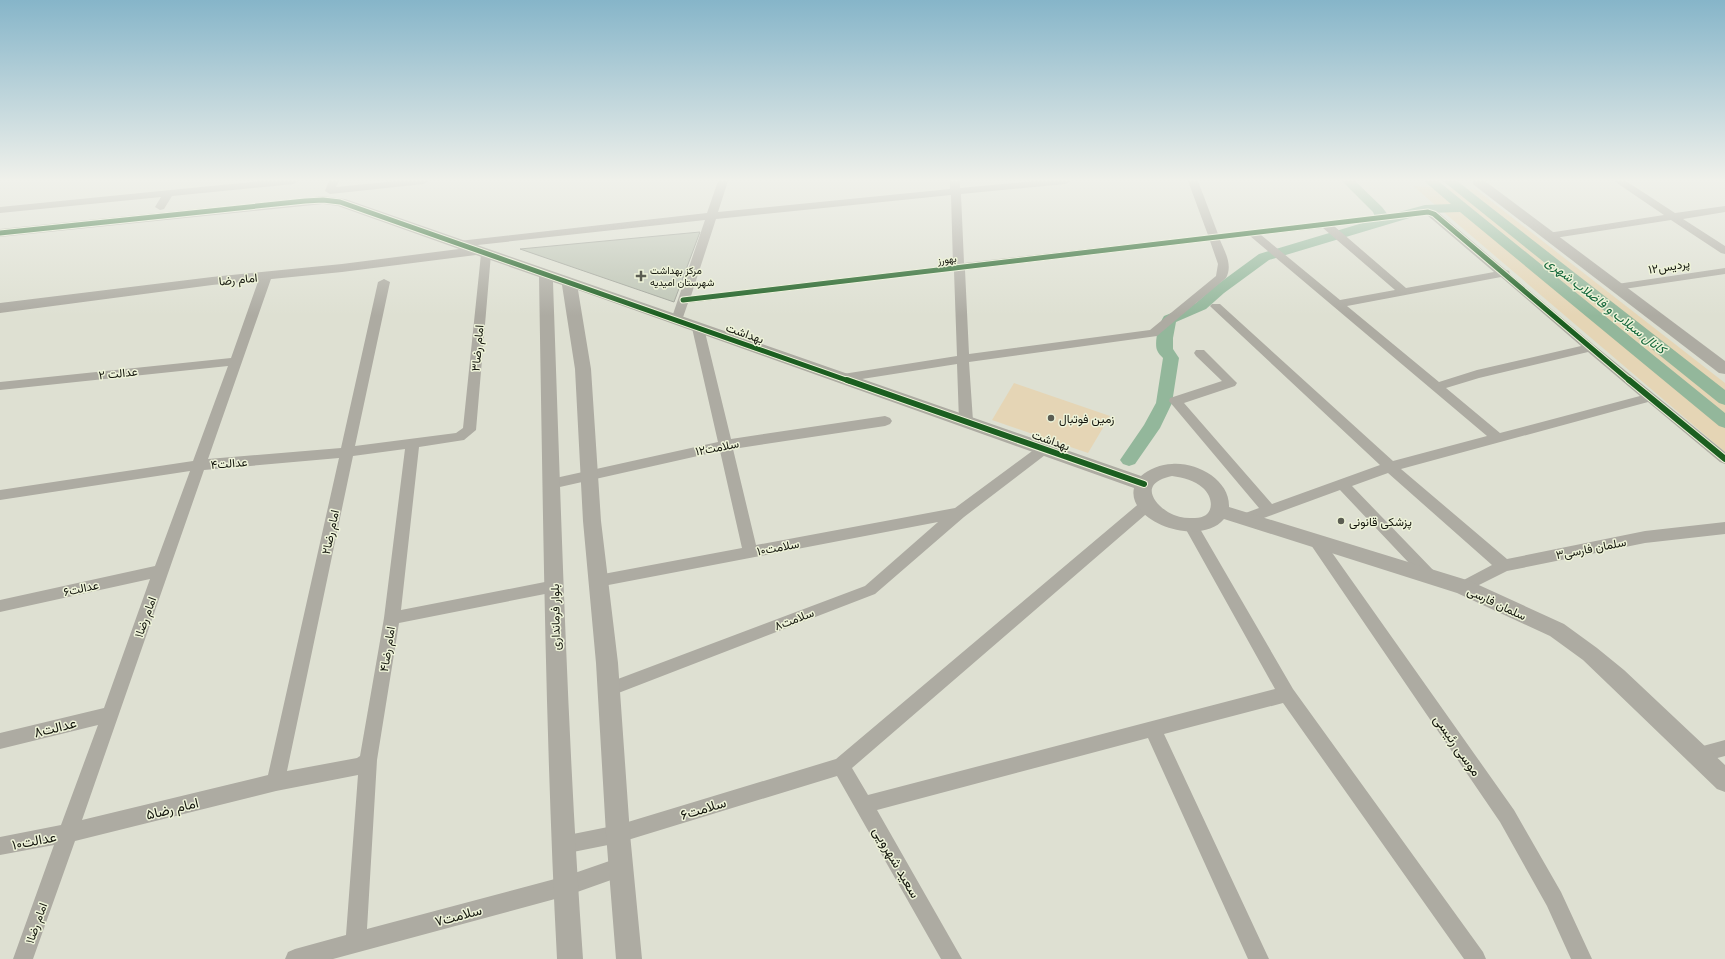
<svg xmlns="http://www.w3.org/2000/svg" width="1725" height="959" font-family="'Golos Text',Vazirmatn,sans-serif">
<rect width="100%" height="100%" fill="#dee0d2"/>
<g fill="#e5d5b5">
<path d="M1413,186L1477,190L1725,383V452Z"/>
<path d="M1014,383L1110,416L1088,453L992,420Z"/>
</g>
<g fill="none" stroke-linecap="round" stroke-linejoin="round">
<g fill="#93b79b" fill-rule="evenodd">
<path d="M1342,181H1355L1382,207L1388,215L1425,205L1451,204L1424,181H1438L1725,413V428L1719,426L1460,212L1426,213L1269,260L1224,293L1206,309L1176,322L1173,338V349L1179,358L1172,403L1160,428L1135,464L1129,466L1123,464L1120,460L1144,425L1156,403L1163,358C1161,356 1158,353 1157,350C1154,342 1159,323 1164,316L1196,303L1214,287L1259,254L1376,219L1373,212Z"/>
<path d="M1443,181H1457L1725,390V405L1719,403Z"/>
</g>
</g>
<path fill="#bec5b5" stroke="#9fa298" d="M700,232L674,302L520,249Z"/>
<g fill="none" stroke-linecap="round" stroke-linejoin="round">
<g fill="#adaba2" fill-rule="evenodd">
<path d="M261,181H299L294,184L172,196L164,209L160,210L155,207L161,197L0,213V207Z"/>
<path d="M329,181H339L336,187L394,181H429L424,184L330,194L325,191Z"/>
<path d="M718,181H728L718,212L950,189V181H960V188L1033,181H1071L1066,184L961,194L964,263L1208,235L1188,181H1198L1218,234L1428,209L1438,212L1506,270L1509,271L1510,274L1594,345L1725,452V464L1720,462L1648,402L1401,469L1507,559L1645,531L1725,522V534L1645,543L1507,571L1463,593L1458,591L1455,587L1458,583L1492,565L1388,473L1352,486L1436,573L1439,577L1436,581L1431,583L1426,581L1340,490L1250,523L1245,525L1240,523L1238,519L1240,515L1259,508L1169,401L1170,398L1222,381L1196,356L1194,353L1196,350H1204L1237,383L1235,386L1184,403L1272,504L1380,465L1212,308L1210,306L1212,304H1220L1393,461L1487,436L1250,236L1220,240C1225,252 1233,265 1226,278L1157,336L969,362L973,421L971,424L966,426L961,424L959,421L957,364L843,382L839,381L837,378L839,375L843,374L957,356L954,271L688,303L681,323H673L671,320L705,220L459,247L454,244L459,241L707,213ZM951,195L953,265L691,296L716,219ZM1427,215L1494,272L1406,288L1334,226ZM1323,228L1395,290L1340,300L1261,235ZM1210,241L1218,264L1216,276L1150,330L969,354L965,270ZM1501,277L1581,346L1477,370L1439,382L1347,306ZM1588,352L1640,396L1500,433L1446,388L1479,378Z"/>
<path d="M1614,181H1626L1675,213L1725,206V212L1683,219L1725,246V254L1721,253L1671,220L1548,239L1544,238L1543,236L1548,233L1664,215Z"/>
<path d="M486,251L491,254L476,430L464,440L419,447L401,610L555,580L560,582L563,586L560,590L555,592L399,623L377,760L367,929L566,876L621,857L628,860L631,867L628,874L566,896L333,959H285L288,952L295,949L346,935L358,775L276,791L75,841L33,959H13L54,845L0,855V837L61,825L98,725L0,749V733L104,708L150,579L0,612V600L155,566L190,471L0,500V490L193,461L228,366L0,390V382L231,358L260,276L266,273L272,276L208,459L341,448L378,282L384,279L390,282L355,446L456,433L463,428L481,254ZM405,449L384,618L360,756L357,758L287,771L353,456ZM339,458L268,775L82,820L204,470Z"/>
<path d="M1725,268V274L1617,290L1613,289L1611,287L1613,285L1617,284Z"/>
<path d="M698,324L702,325L704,328L731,439L885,416L890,418L892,421L890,424L885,426L733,449L756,545L955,508L1039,446L1044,444L1049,446L1051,449L1049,452L964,517L875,594L608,697L602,695L600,690L602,685L865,586L938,522L598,587L593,585L590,581L593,577L598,575L742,548L720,451L551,489L546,488L544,484L546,480L551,479L718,442L692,328L694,325Z"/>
<path d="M1147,500L1152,501L1154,505L1152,509L852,768L868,795L1275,689L1184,526L1186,522L1191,520L1196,522L1293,689L1483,952L1486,959H1464L1283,703L1164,734L1269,959H1248L1148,738L877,810L962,959H941L837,776L618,843L563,854L556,852L553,845L556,838L563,836L618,825L836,759L1142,501Z"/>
<path d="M1316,535L1321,537L1514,810L1561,892L1592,959H1571L1547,906L1500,822L1311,545L1309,541L1311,537Z"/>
<path d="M1725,740V756L1698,763L1692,761L1689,755L1692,749Z"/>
</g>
<g fill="#adaba2" fill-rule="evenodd">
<path d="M1472,181H1485L1725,361V374L1719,373L1474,185Z"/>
<path d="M323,196L345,199L1141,476C1149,469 1161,464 1172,464C1197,462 1230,480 1229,507L1470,581L1564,624L1597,648L1624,670L1725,765V792L1717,789L1608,684L1583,660L1550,636L1457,593L1224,519C1200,548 1126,522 1134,488L578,290L591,369L601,521L618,663L630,834L642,959H616L606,834L596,663L583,521L575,369L562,285L553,282C561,508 567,734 583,959H557C545,732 543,504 539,277L476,255L342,272L212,285L0,313V303L212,277L342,264L459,249L338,206L323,204L0,237V229ZM1172,476C1184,478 1194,480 1203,488C1215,499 1214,518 1195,518C1188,518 1181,518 1174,515C1161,510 1140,490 1160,480C1163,478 1168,477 1172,476Z"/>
</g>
<defs>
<g id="cycleway-far1">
<path d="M0,233L305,201L323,200L340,202L849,381"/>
<path d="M683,300L1428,212L1434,214L1630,381"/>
</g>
<g id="cycleway">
<path d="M847,380L1144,484"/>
<path d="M1629,380L1725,459"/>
</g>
</defs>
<use href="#cycleway-far1" stroke="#eef3d9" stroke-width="7"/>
<use href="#cycleway" stroke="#eef3d9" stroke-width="8"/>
<use href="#cycleway-far1" stroke="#1b5e20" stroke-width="5"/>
<use href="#cycleway" stroke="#1b5e20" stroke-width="6"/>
</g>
<linearGradient id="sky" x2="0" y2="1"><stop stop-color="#86b5c9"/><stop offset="0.57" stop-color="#f0f1eb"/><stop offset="1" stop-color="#f0f1eb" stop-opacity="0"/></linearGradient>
<rect width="1725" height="316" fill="url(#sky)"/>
<g fill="#5b5d52" stroke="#eef3d9" stroke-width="1.5">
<path d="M639 270h4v4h4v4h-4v4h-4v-4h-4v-4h4z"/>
<circle cx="1051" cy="418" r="4"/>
<circle cx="1341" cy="521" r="4"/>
</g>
<g text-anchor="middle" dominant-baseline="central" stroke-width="3" stroke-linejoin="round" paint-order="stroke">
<g font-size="10" fill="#14160d" stroke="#eef3d9">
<text transform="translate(947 259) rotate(-7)">بهورز</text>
</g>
<g font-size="10" fill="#14160d" stroke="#eef3d9" text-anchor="start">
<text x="650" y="270">مرکز بهداشت<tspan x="650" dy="12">شهرستان امیدیه</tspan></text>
</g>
<g font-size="12" fill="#14160d" stroke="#eef3d9">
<text transform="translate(1669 266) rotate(-9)">پردیس۱۲</text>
<text transform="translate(238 279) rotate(-6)">امام رضا</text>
<text transform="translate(745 333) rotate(19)">بهداشت</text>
<text transform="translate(477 348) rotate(-85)">امام رضا۳</text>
<text transform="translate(118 373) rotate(-6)">عدالت ۲</text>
<text transform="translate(1051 440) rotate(19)">بهداشت</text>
<text transform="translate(717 447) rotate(-11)">سلامت۱۲</text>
<text transform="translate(229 463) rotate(-5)">عدالت۴</text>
<text transform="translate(330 532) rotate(-78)">امام رضا۲</text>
<text transform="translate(778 547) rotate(-11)">سلامت۱۰</text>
<text transform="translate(1591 548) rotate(-11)">سلمان فارسی۳</text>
<text transform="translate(81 588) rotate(-12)">عدالت۶</text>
<text transform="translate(1497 603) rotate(25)">سلمان فارسی</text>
<text transform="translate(145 617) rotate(-70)">امام رضا۱</text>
<text transform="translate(555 617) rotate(-91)">بلوار فرمانداری</text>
<text transform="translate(794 619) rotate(-21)">سلامت۸</text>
<text transform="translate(387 649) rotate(-81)">امام رضا۴</text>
<text transform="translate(36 923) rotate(-70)">امام رضا۱</text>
</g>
<g font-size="12" fill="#14160d" stroke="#eef3d9" text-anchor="start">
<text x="1059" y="418">زمین فوتبال</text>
<text x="1349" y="521">پزشکی قانونی</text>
</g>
<g font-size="13" font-style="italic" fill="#13663a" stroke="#eef3d9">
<text transform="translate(1606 305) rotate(38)">کانال سیلاب و فاضلاب شهری</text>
</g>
<g font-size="14" fill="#14160d" stroke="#eef3d9">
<text transform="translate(55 727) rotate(-14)">عدالت۸</text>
<text transform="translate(1458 745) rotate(55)">موسی رئیسی</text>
<text transform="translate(172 808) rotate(-14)">امام رضا۵</text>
<text transform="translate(703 808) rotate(-17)">سلامت۶</text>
<text transform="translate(34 840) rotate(-11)">عدالت۱۰</text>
<text transform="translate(897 862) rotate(60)">سعید شهرویی</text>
<text transform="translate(458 915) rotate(-15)">سلامت۷</text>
</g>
</g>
</svg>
